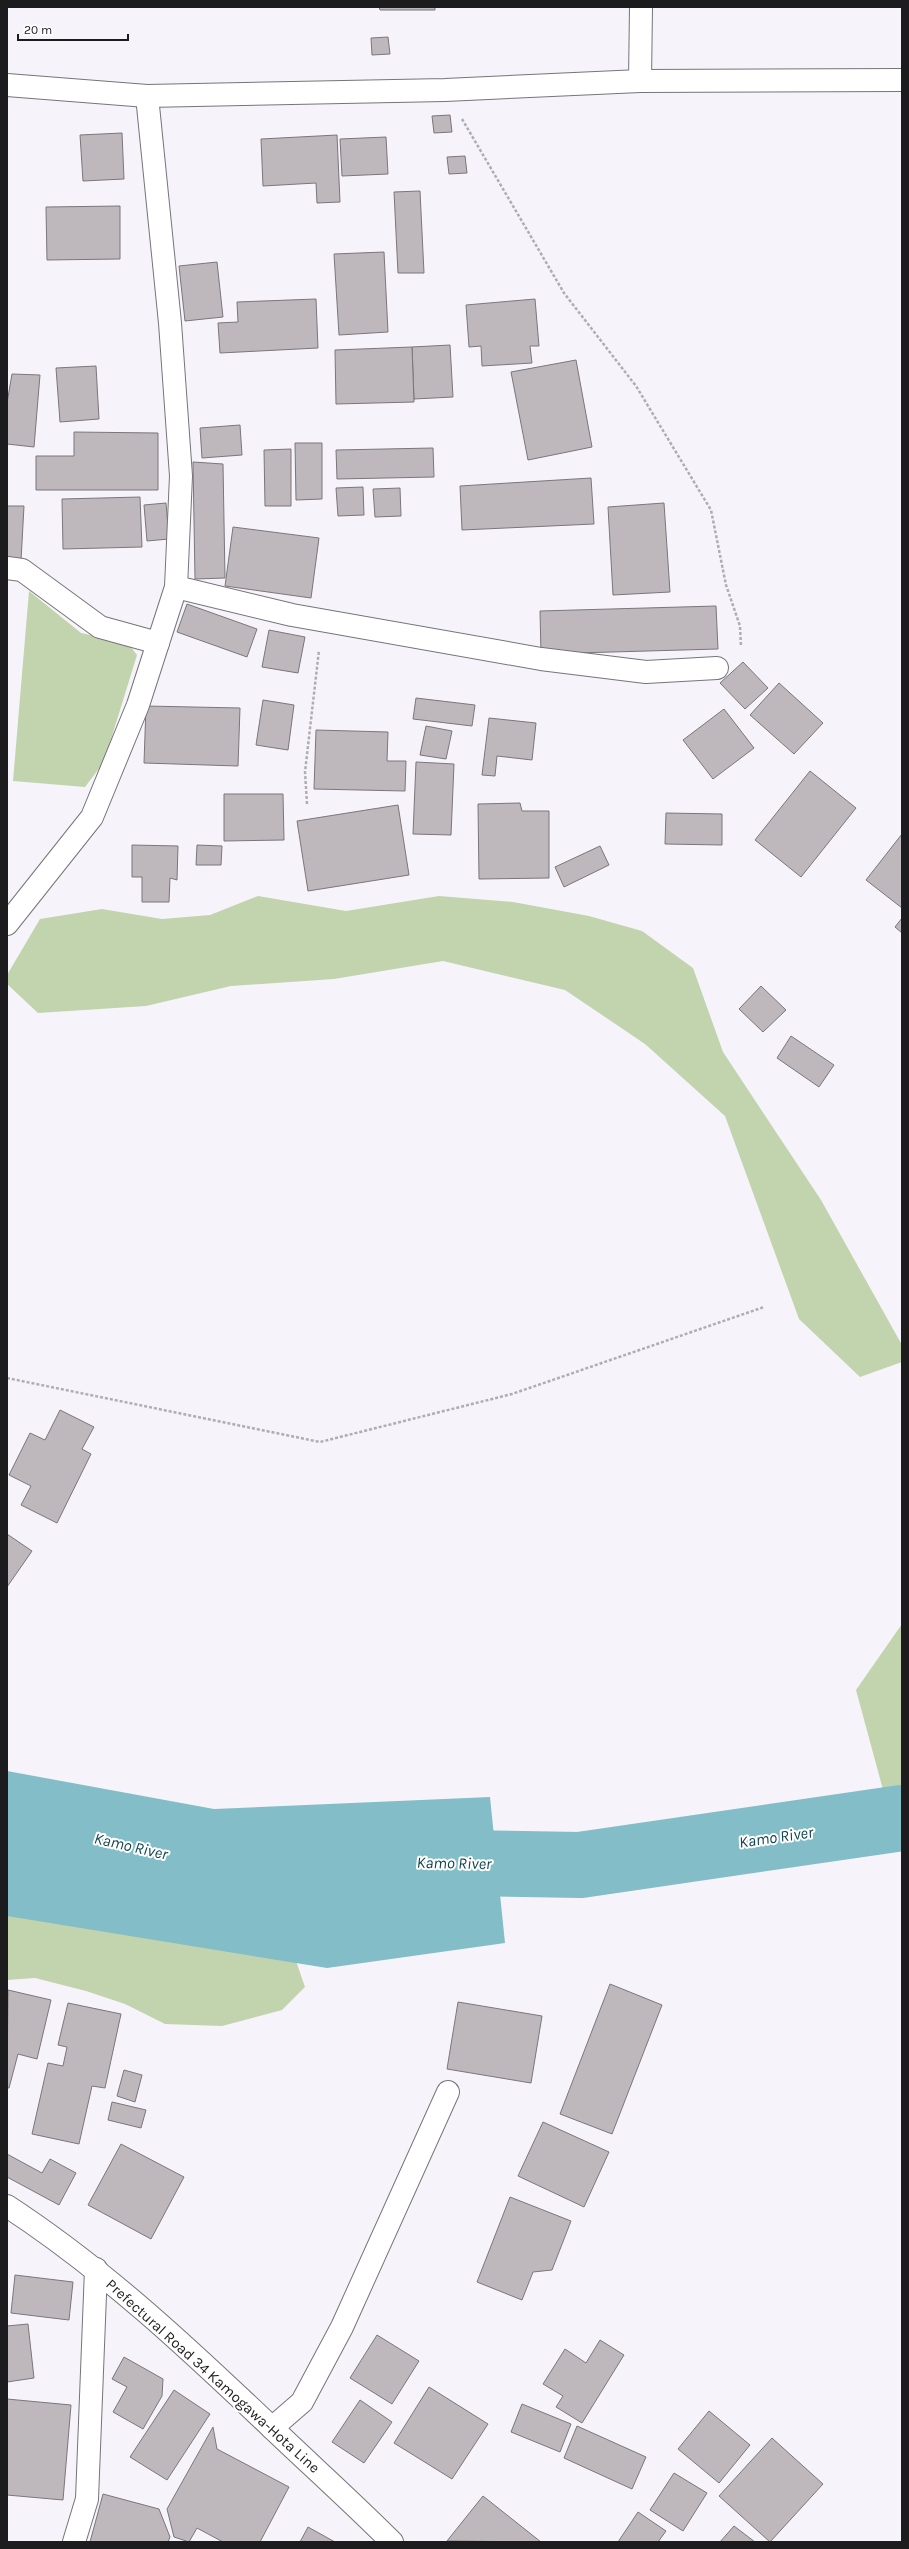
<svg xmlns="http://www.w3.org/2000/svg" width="909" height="2549" font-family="Karla,sans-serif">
<rect width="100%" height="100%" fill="#f6f4fa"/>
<g fill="#c1d4ad">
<path d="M29,591L81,633L128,643L137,655L104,762L85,787L13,781Z"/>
<path d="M258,896L346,911L439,896L513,902L589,916L642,931L693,968L723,1052L821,1200L902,1345V1362L860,1377L799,1319L725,1116L645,1044L565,990L443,961L334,979L231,986L146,1006L38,1013L7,984V975L40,919L102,909L162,919L210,915Z"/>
<path d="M902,1624V1794L885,1797L856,1690Z"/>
<path d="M7,1873L278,1909L305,1987L282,2010L222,2026L165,2024L125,2004L86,1991L35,1978L7,1980Z"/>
</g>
<path fill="#83bdc7" d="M7,1771L214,1809L490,1797L505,1943L327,1968L7,1916Z"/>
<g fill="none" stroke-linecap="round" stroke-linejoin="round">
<path stroke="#83bdc7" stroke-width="66" d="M405,1862L580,1865L902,1818"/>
</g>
<g fill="#beb8bd" stroke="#7b767a">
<path d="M379,7H435V10H380Z"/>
<path d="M388,37L390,54L372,55L371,38Z"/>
<path d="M450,115L452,132L434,133L432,116Z"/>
<path d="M122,133L124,179L83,181L80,135Z"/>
<path d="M337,135L340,202L317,203L316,183L263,186L261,139Z"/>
<path d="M386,137L388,174L342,176L340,139Z"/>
<path d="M465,156L467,173L449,174L447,157Z"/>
<path d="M420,191L424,273H398L394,192Z"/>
<path d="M120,206V259L47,260L46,207Z"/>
<path d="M384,252L388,332L339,335L334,254Z"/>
<path d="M217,262L223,317L185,321L179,266Z"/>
<path d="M316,299L318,348L220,353L218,323L238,322L237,302Z"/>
<path d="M535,299L539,346H530L532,363L482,366L481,346L469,347L466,305Z"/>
<path d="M450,345L453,397L414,399L412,347Z"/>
<path d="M412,347L414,402L336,404L335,350Z"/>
<path d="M576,360L592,447L528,460L511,372Z"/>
<path d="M96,366L99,419L60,422L56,368Z"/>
<path d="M12,374L40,375L34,447L7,444V403Z"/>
<path d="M240,425L242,455L202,458L200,428Z"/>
<path d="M74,432L158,433V490H36V456H74Z"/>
<path d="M295,443H322V499L296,500Z"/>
<path d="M433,448L434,477L337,479L336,450Z"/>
<path d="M291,449V506H265L264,450Z"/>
<path d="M193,462L223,464L225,578L195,579Z"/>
<path d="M591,478L594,524L462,530L460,486Z"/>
<path d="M363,487L364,515L338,516L336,488Z"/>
<path d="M400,488L401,516L375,517L373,489Z"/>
<path d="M140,497L142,547L63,549L62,499Z"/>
<path d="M166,503L169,539L147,541L144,505Z"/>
<path d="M664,503L670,592L613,595L608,507Z"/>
<path d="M7,506H24L21,561H7Z"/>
<path d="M233,527L319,538L311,598L225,586Z"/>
<path d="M187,604L257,629L247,657L177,632Z"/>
<path d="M716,606L718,649L541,654L540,611Z"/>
<path d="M269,630L305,637L298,673L262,667Z"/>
<path d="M743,662L768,688L745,709L720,683Z"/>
<path d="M779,683L823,723L794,754L750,715Z"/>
<path d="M416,698L475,705L472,726L413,719Z"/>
<path d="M263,700L294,705L288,750L256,745Z"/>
<path d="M146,706L240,708L238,766L144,763Z"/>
<path d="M724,709L754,748L713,779L683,740Z"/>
<path d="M489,718L536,723L532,760L497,756L495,776L482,775Z"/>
<path d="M426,726L452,731L446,759L420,755Z"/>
<path d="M316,730L388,732L387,761H406L405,791L314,789Z"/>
<path d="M416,762L454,764L451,835L413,834Z"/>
<path d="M810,771L856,808L801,877L755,840Z"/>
<path d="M224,794H283L284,840L224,841Z"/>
<path d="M520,803L522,811H549V878L479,879L478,804Z"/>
<path d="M398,805L409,875L308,891L297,821Z"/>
<path d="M666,813L722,814V845L665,844Z"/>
<path d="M902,834V908L866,880Z"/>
<path d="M132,845L178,846L177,880L170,878L169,902H142V877H132Z"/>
<path d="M197,845L222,846L221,865H196Z"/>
<path d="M600,846L609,865L564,887L555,867Z"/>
<path d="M902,918V933L895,927Z"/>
<path d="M761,986L786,1010L763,1032L739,1009Z"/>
<path d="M791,1036L834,1065L819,1087L777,1058Z"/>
<path d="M60,1410L94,1427L82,1449L91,1454L57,1523L21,1505L31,1486L9,1475L30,1433L45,1440Z"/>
<path d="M7,1534L32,1551L7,1587Z"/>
<path d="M610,1984L662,2005L612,2134L560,2114Z"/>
<path d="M8,1990L51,2000L37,2059L18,2054L9,2088H7Z"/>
<path d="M458,2002L542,2016L531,2083L447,2069Z"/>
<path d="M68,2003L121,2014L105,2088L92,2086L79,2144L32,2134L48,2063L63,2066L67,2047L58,2045Z"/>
<path d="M124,2070L142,2075L135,2102L117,2096Z"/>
<path d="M112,2102L146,2110L141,2128L108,2120Z"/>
<path d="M543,2122L609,2152L584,2207L518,2176Z"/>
<path d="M121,2144L184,2177L151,2239L88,2205Z"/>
<path d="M7,2154L42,2173L50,2159L76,2173L59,2205L7,2177Z"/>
<path d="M510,2197L571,2221L552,2270L533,2272L522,2300L477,2282Z"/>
<path d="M15,2275L73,2282L69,2320L11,2313Z"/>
<path d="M28,2324L34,2378L7,2382V2326Z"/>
<path d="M377,2335L419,2361L392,2404L350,2378Z"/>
<path d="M600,2340L624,2355L582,2423L556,2407L563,2396L543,2384L565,2349L586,2363Z"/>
<path d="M124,2357L163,2379L162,2396L143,2429L113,2412L127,2387L112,2379Z"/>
<path d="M429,2387L488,2424L452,2479L394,2443Z"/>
<path d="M174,2390L210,2414L167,2480L130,2457Z"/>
<path d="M7,2399L71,2405L63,2500L7,2495Z"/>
<path d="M360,2400L392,2422L364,2463L332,2442Z"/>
<path d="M522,2404L571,2424L560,2452L511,2432Z"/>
<path d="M709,2411L750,2445L719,2483L678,2449Z"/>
<path d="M577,2426L646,2457L632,2489L564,2458Z"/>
<path d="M213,2427L217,2449L289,2487L260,2542H223L197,2528L189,2542L174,2537L167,2509Z"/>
<path d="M772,2438L823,2484L770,2542L719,2496Z"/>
<path d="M674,2473L707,2493L683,2531L650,2510Z"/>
<path d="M103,2494L159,2509L170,2537L168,2542H90Z"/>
<path d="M483,2496L541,2542L447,2541Z"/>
<path d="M638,2512L666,2531L658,2542H618Z"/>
<path d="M734,2526L755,2542H720Z"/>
<path d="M308,2527L335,2542H300Z"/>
</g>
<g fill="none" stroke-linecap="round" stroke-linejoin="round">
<defs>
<g id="minor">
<path d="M640,81L641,7"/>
<path d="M7,85L147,96L445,90L640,81L902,80"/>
<path d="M7,568L22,570L100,627L158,643"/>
<path d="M176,587L292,615L541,659L646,672L717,668"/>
<path d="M7,924L92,817L138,705L176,587L181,476L170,323L147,96"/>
<path d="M272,2428L302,2402L342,2327L448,2092"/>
<path d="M74,2542L87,2499L96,2269"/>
</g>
<path id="major" d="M7,2206C105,2270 189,2349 273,2429C313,2467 353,2503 392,2542"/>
</defs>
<use href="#minor" stroke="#767479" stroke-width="24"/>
<use href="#major" stroke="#767479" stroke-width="24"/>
<g stroke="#afadb2" stroke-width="2.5" stroke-dasharray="3 2" stroke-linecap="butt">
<path d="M462,119L564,293L636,386L711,510L726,585L740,626L741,647"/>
<path d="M307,804L305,772L319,650"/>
<path d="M7,1378L320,1442L512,1394L764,1307"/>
</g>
<use href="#minor" stroke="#fff" stroke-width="22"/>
<use href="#major" stroke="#fff" stroke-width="22"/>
</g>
<g text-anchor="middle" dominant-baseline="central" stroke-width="4" stroke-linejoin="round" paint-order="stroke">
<g font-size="15" fill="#1c1b1d" stroke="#fff">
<text transform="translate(213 2376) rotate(42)">Prefectural Road 34 Kamogawa-Hota Line</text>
</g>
<g font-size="16" font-style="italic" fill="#10454d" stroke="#fff">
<text transform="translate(776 1837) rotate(-8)">Kamo River</text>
<text transform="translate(131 1846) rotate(13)">Kamo River</text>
<text transform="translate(454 1863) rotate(1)">Kamo River</text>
</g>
</g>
<rect width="909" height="2549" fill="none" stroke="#1c1b1d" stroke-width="16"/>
<path d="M18 34v6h110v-6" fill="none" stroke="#1c1b1d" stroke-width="2"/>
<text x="24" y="34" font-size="12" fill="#1c1b1d" stroke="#ffffff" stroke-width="3" paint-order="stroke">20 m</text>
</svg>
